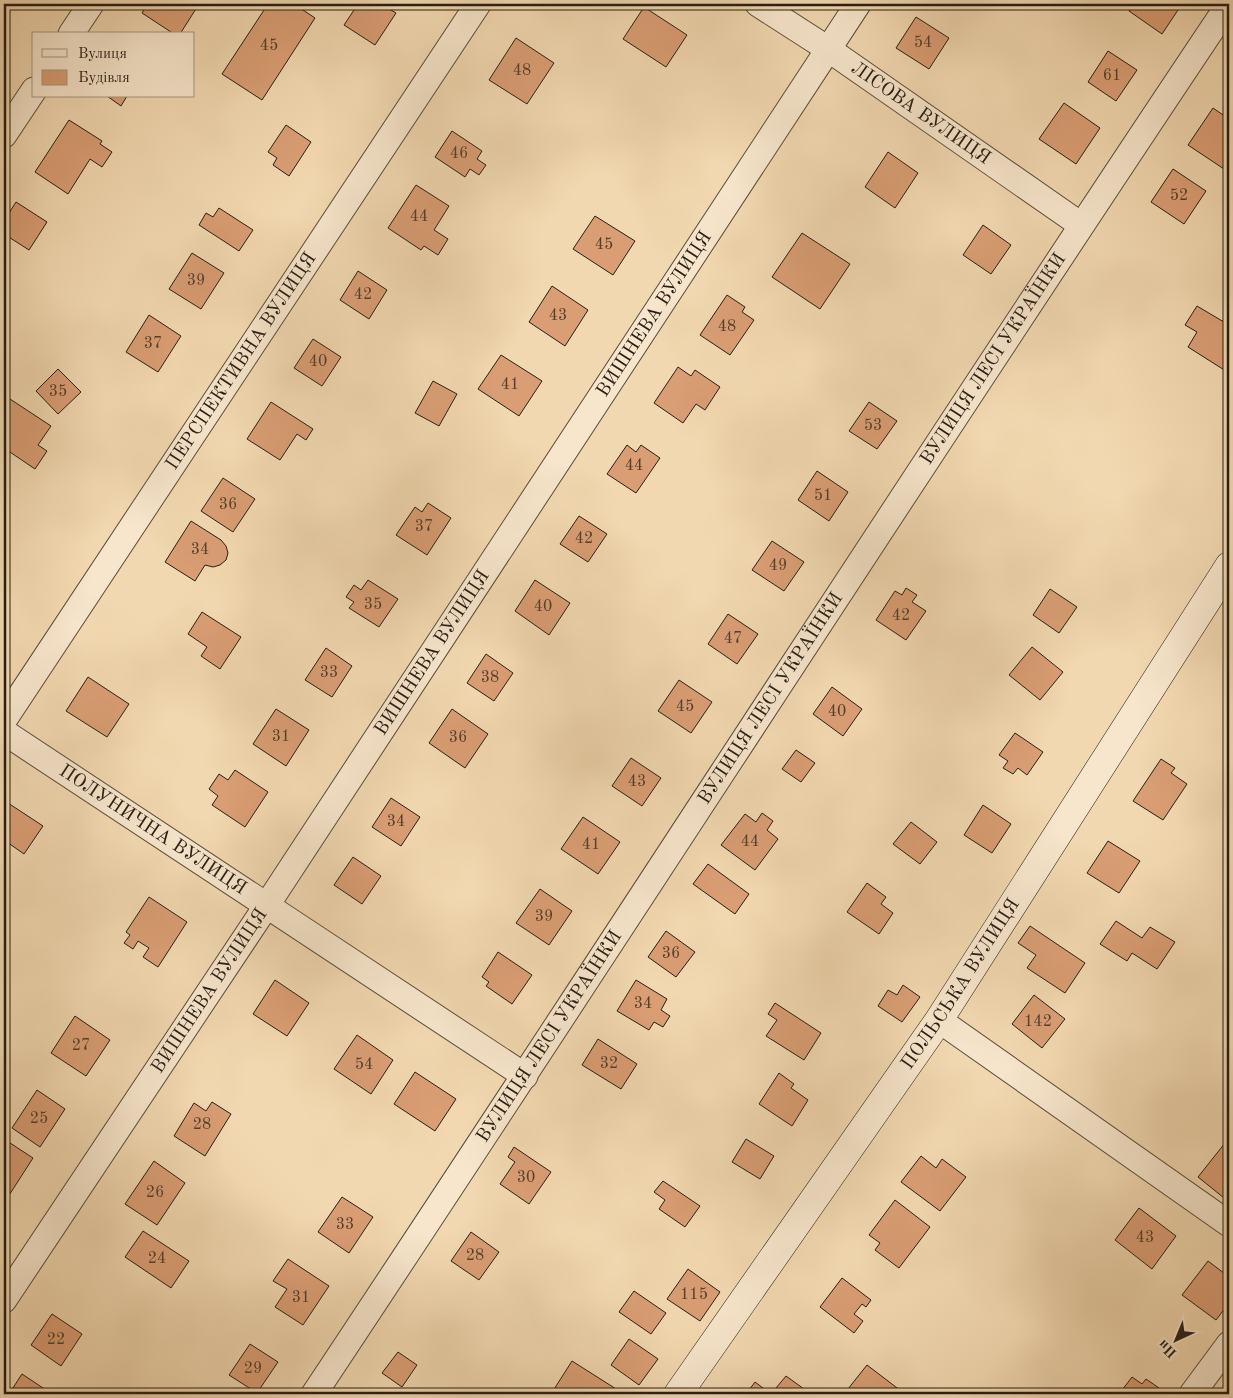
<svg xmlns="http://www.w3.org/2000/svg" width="1233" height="1398" font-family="'Old Standard TT',serif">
<rect width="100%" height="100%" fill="#f2d8b0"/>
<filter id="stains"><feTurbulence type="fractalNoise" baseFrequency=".004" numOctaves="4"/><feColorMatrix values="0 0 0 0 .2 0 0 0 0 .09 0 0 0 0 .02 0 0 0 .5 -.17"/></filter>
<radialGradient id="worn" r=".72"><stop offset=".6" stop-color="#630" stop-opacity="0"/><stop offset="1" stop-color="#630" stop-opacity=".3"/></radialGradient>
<g fill="#da9e74" stroke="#271e14">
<path d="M147,4H199L180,34H174L142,13Z"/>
<path d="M268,4H294L315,18L262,100L222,74Z"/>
<path d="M358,4H381L396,13L375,45L344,25Z"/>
<path d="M1133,4H1182L1162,34L1129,11Z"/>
<path d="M644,7L687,35L666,67L623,39Z"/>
<path d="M4,8L10,12L4,22Z"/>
<path d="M916,17L949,38L929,69L896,48Z"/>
<path d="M516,38L554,63L527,104L489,80Z"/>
<path d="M1108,51L1137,70L1116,101L1088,82Z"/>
<path d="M107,96H127L121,106Z"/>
<path d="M1064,103L1100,128L1076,164L1039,139Z"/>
<path d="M1213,108L1229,119V167L1227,171L1188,145Z"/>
<path d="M69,120L102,141L100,144L112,152L102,167L90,159L68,194L35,172Z"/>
<path d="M286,125L311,142L289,176L273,165L277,158L268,152Z"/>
<path d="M452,131L482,151L477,159L486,165L479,175L470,169L465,177L435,157Z"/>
<path d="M888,152L918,173L895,208L865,187Z"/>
<path d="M1173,169L1206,191L1184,224L1151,202Z"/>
<path d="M416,185L449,206L434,230L448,239L438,255L424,246L421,250L388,228Z"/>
<path d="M16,202L47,222L29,250L4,234V221Z"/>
<path d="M219,208L253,230L239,251L199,225L206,213L213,217Z"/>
<path d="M595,216L635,241L613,275L573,249Z"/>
<path d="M983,225L1011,245L991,274L963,255Z"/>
<path d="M802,233L850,264L820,309L772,277Z"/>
<path d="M192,253L224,273L201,309L169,289Z"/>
<path d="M358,271L387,290L369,319L340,300Z"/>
<path d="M552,286L588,310L565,346L529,322Z"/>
<path d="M727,295L745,307L742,312L754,320L730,355L700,335Z"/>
<path d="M1197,306L1229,325V373L1188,347L1197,332L1185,325Z"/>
<path d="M149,315L181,336L158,372L126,352Z"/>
<path d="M313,339L341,357L322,386L294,368Z"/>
<path d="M501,355L542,381L519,416L478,389Z"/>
<path d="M678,367L691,376L695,370L720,387L705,410L696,404L683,423L654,403Z"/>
<path d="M58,369L81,392L58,414L36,391Z"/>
<path d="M433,381L457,394L439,426L415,413Z"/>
<path d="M10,399L51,426L38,445L47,451L35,469L4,448V408Z"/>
<path d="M271,402L313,429L306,440L297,434L280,460L247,439Z"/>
<path d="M869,402L897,421L877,449L849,431Z"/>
<path d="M627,445L636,452L641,445L660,458L636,493L607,474Z"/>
<path d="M817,471L848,492L829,521L798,500Z"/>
<path d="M223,478L255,499L233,532L201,511Z"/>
<path d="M428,503L451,518L427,555L396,535L415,507L422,512Z"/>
<path d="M579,516L607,534L588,562L560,544Z"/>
<path d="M191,521L221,540L226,546L228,553L226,560L220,565L213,567L205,565L195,581L165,562Z"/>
<path d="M772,541L804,562L784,591L752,570Z"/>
<path d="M368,580L398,599L379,627L349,608L354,602L346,597L354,585L361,590Z"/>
<path d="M535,580L570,603L549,635L515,611Z"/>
<path d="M906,588L917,595L912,602L926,611L906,640L876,620L895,591L902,595Z"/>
<path d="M1050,589L1077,607L1059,633L1033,615Z"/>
<path d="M202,612L241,637L220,669L201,656L207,647L188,634Z"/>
<path d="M728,614L758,634L737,664L708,644Z"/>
<path d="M1032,647L1063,672L1040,700L1009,675Z"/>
<path d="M326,648L352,666L332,697L305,680Z"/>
<path d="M486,654L513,673L494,701L467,683Z"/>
<path d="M88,677L129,704L107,737L66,711Z"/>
<path d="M679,680L712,702L691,733L658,711Z"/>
<path d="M832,687L862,709L843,736L813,714Z"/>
<path d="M276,709L309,730L286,766L253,744Z"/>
<path d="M452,709L488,734L465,768L429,743Z"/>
<path d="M1015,733L1043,752L1027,775L1018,768L1013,774L1003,768L1008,761L999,755Z"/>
<path d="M796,750L815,763L801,782L782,769Z"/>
<path d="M631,758L661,778L642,806L612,786Z"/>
<path d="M1161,759L1175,768L1171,773L1187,784L1163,820L1133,801Z"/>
<path d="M235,770L268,792L245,827L212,805L218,796L209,789L219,774L228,780Z"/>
<path d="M391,798L420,817L401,846L372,827Z"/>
<path d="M8,803L43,826L24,854L4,840V810Z"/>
<path d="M983,805L1011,824L992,853L964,835Z"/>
<path d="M762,813L773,821L767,830L778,839L755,870L721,845L745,814L756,822Z"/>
<path d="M583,817L620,842L598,874L561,849Z"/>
<path d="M911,822L937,842L920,864L893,844Z"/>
<path d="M1108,841L1140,861L1119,893L1087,873Z"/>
<path d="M353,857L381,876L362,904L334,885Z"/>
<path d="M708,864L749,894L735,914L693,884Z"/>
<path d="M867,883L886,897L881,904L893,913L879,934L847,912Z"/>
<path d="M540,889L572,911L549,945L516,923Z"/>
<path d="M149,897L187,922L158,967L143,957L149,948L138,941L133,949L124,943L130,935L126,932Z"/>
<path d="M1116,921L1142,938L1150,927L1175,942L1157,969L1132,953L1127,961L1100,944Z"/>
<path d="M1030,926L1085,963L1065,993L1027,968L1036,955L1018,943Z"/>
<path d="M666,931L695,952L676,977L648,957Z"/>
<path d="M498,952L532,975L512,1004L486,986L489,982L482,977Z"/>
<path d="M275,980L309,1003L287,1036L253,1014Z"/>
<path d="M636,980L667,999L661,1010L670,1016L663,1027L654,1022L649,1030L617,1011Z"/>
<path d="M903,985L920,997L902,1022L878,1006L888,990L897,995Z"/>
<path d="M1034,995L1065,1019L1042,1048L1012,1024Z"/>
<path d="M775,1003L821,1033L804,1060L766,1036L777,1020L768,1014Z"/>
<path d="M75,1016L110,1040L86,1076L51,1053Z"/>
<path d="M357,1035L393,1060L371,1094L334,1069Z"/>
<path d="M598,1039L637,1064L621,1089L582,1065Z"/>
<path d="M415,1072L456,1099L435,1131L394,1104Z"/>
<path d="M779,1073L794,1084L791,1088L808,1100L792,1126L759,1104Z"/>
<path d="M37,1090L65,1109L40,1147L12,1128Z"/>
<path d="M212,1102L231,1114L205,1156L174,1136L194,1103L206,1111Z"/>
<path d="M1229,1138V1202L1198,1177Z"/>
<path d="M4,1139L33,1158L4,1203Z"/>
<path d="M746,1139L774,1156L760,1179L732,1162Z"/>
<path d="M514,1147L551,1172L529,1204L500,1184L515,1162L508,1157Z"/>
<path d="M921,1156L936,1168L942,1159L966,1177L940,1211L901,1182Z"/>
<path d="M154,1161L185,1183L157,1225L125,1204Z"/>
<path d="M663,1181L700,1206L685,1227L659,1209L665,1200L654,1192Z"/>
<path d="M342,1197L373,1217L349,1253L318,1232Z"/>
<path d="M895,1200L930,1227L899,1268L875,1250L880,1243L869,1235Z"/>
<path d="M1139,1208L1176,1236L1152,1269L1115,1240Z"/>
<path d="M143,1231L189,1261L171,1288L125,1257Z"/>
<path d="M471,1232L499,1252L479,1280L451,1261Z"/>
<path d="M288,1259L329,1286L303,1325L275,1307L287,1289L273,1281Z"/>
<path d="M1208,1261L1229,1277V1303L1216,1320L1182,1295Z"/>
<path d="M688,1269L720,1292L700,1321L667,1299Z"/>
<path d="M842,1278L871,1300L866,1307L862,1304L854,1314L863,1321L854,1333L820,1307Z"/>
<path d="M634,1291L666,1313L651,1334L619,1312Z"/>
<path d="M52,1314L82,1334L61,1366L31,1345Z"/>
<path d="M629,1339L658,1359L639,1385L611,1365Z"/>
<path d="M250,1344L278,1362L257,1393L229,1375Z"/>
<path d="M398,1352L417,1365L402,1387L382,1373Z"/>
<path d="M572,1361L624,1394H551Z"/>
<path d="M867,1365L905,1394H844Z"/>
<path d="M22,1374L52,1394H9Z"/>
<path d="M786,1376L811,1394H746L755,1382L771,1394Z"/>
<path d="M1132,1377L1142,1384L1146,1379L1159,1388L1154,1394H1119Z"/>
</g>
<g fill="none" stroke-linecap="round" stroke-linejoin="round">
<defs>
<g id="street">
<path id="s1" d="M758,4L828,49L1081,225"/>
<path d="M71,34L91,4"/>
<path d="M4,135L34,90"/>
<path id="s2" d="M4,720L478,4"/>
<path id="s3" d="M4,732L525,1076"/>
<path d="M939,1020L1229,1224"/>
<path id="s4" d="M4,1300L267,905L858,4"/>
<path id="s5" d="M314,1394C621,932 920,465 1229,4"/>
<path d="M1192,1394L1229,1344"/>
</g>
<g id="secondary">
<path id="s6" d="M678,1394L939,1020L1229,566"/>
</g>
</defs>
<use href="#street" stroke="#5a4c3b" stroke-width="27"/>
<use href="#secondary" stroke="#271e14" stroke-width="29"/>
<use href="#street" stroke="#f7e6cc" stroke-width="25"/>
<use href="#secondary" stroke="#f7e6cc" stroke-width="28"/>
</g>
<g text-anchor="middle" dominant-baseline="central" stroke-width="4" stroke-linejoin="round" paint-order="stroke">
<g font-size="16" fill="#543e2c">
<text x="923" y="43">54</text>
<text x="269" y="46">45</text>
<text x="522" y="71">48</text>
<text x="1112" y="76">61</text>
<text x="459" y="154">46</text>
<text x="1179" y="196">52</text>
<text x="419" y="217">44</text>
<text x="604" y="245">45</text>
<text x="196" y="281">39</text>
<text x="363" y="295">42</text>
<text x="558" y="316">43</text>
<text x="727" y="327">48</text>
<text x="153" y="344">37</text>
<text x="318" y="362">40</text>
<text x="510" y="385">41</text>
<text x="58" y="392">35</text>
<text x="873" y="426">53</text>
<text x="634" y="466">44</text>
<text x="823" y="496">51</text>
<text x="228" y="505">36</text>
<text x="424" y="527">37</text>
<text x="584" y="539">42</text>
<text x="200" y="550">34</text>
<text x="778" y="566">49</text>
<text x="373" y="605">35</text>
<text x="543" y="607">40</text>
<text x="901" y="616">42</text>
<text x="733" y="639">47</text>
<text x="329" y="673">33</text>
<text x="490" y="678">38</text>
<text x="685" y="707">45</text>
<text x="837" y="712">40</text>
<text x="281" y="737">31</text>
<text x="458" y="738">36</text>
<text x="637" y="782">43</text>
<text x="396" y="822">34</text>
<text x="750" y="842">44</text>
<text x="591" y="845">41</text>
<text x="544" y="917">39</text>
<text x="671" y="954">36</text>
<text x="643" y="1004">34</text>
<text x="1038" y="1022">142</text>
<text x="81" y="1046">27</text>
<text x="609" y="1064">32</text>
<text x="364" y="1065">54</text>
<text x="39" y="1119">25</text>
<text x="202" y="1125">28</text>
<text x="526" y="1178">30</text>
<text x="155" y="1193">26</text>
<text x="345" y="1225">33</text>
<text x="1145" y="1238">43</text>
<text x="475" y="1256">28</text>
<text x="157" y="1259">24</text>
<text x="694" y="1295">115</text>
<text x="301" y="1298">31</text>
<text x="56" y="1340">22</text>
<text x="253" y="1369">29</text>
</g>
<g font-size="19" fill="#271e14" stroke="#f7e6cc">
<text stroke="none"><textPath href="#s1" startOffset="196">ЛІСОВА ВУЛИЦЯ</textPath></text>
<text stroke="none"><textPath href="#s4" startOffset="1181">ВИШНЕВА ВУЛИЦЯ</textPath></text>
<text stroke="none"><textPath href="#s5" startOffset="1238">ВУЛИЦЯ ЛЕСІ УКРАЇНКИ</textPath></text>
<text stroke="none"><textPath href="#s2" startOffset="430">ПЕРСПЕКТИВНА ВУЛИЦЯ</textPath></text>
<text stroke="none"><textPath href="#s4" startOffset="776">ВИШНЕВА ВУЛИЦЯ</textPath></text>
<text stroke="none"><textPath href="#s5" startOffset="832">ВУЛИЦЯ ЛЕСІ УКРАЇНКИ</textPath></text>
<text stroke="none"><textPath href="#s3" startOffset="178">ПОЛУНИЧНА ВУЛИЦЯ</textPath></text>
<text stroke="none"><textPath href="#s6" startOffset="498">ПОЛЬСЬКА ВУЛИЦЯ</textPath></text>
<text stroke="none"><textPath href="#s4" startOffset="371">ВИШНЕВА ВУЛИЦЯ</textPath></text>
<text stroke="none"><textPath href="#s5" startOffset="428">ВУЛИЦЯ ЛЕСІ УКРАЇНКИ</textPath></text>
</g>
</g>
<rect width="1233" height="1398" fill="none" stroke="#f2d8b0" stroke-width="20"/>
<rect x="5" y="5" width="1223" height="1388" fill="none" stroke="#271e14" stroke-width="2.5"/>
<rect x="10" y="10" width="1213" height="1378" fill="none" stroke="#271e14"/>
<rect x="32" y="32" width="162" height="65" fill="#f7e6cc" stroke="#a49682"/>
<rect x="42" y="49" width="25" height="8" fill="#f7e6cc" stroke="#a49682"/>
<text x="78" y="58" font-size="15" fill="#271e14">Вулиця</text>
<rect x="42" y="70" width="25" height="15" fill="#da9e74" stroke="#a49682"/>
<text x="78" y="82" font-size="15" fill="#271e14">Будівля</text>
<g transform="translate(1176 1340) rotate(224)" stroke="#f7e6cc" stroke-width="4" paint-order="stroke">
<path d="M0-4L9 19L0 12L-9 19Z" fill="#271e14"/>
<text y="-8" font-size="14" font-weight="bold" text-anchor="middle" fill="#271e14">Пн</text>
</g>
<rect width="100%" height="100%" filter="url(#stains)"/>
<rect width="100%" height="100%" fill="url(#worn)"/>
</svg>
